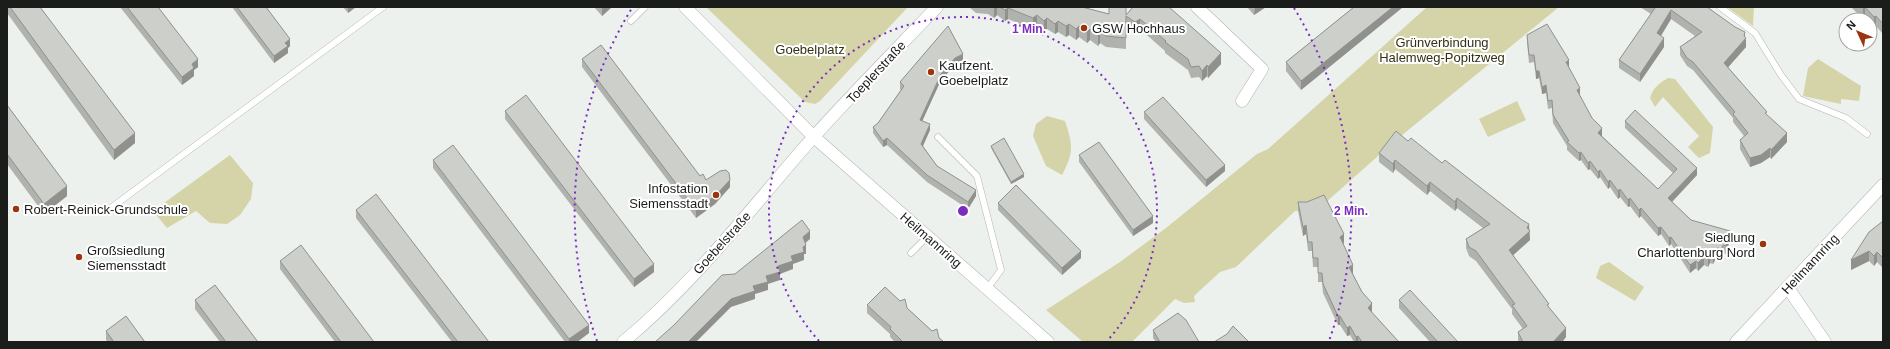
<svg xmlns="http://www.w3.org/2000/svg" width="1890" height="349" font-family="Helvetica,sans-serif">
<rect width="100%" height="100%" fill="#ecf1ed"/>
<g fill="#d5d4a8">
<path d="M706,7H908L820,101L815,104L805,102Z"/>
<path d="M1427,7H1559L1396,140L1324,204L1307,211H1295L1236,267L1220,272L1194,296L1195,302L1184,303L1175,299L1132,342H1083L1046,310L1120,262L1166,228L1257,154L1268,149Z"/>
<path d="M1727,7H1754L1753,26Z"/>
<path d="M1818,59L1861,86L1859,101L1841,99V104L1803,96L1808,68Z"/>
<path d="M1668,78L1675,79L1713,127L1710,153L1699,158L1688,147L1699,136L1663,97L1655,107L1650,98C1653,88 1659,83 1668,78Z"/>
<path d="M1517,101L1526,120L1488,137L1479,119Z"/>
<path d="M1047,116L1065,121C1073,146 1074,152 1062,175L1046,166L1033,136L1036,124Z"/>
<path d="M230,155L253,183L251,199L240,215L227,224L210,223L196,211L167,228L153,211Z"/>
<path d="M1609,262L1644,287L1635,301L1596,278L1600,266Z"/>
</g>
<g fill="none" stroke-linecap="round" stroke-linejoin="round">
<defs>
<g id="service">
<path d="M1720,7L1755,33L1781,75L1799,99L1846,118L1867,134"/>
<path d="M631,21L645,7"/>
<path d="M938,137L977,176L1001,270L987,289"/>
<path d="M108,210L383,7"/>
<path d="M911,253L927,237"/>
</g>
<g id="minor">
<path d="M685,7L814,137L1048,342"/>
<path d="M1197,7L1262,69L1242,101"/>
<path d="M1788,288L1825,342"/>
<path d="M623,342C691,286 745,216 802,150C845,101 892,54 937,7"/>
<path d="M1736,342L1883,185"/>
</g>
</defs>
<use href="#service" stroke="#b0b5b1" stroke-width="7"/>
<use href="#minor" stroke="#b0b5b1" stroke-width="13"/>
<use href="#service" stroke="#fff" stroke-width="6"/>
<use href="#minor" stroke="#fff" stroke-width="12"/>
</g>
<g fill="#b0b2ae">
<path d="M7,7H40L135,143L114,160L7,13Z"/>
<path d="M120,7H158L198,67L194,70V76L182,85Z"/>
<path d="M232,7H266L290,46L288,48V53L274,63Z"/>
<path d="M343,7H356L348,13Z"/>
<path d="M594,7H612L602,16Z"/>
<path d="M969,7H1082L1109,14V7L1126,15L1133,7L1221,64L1208,78L1207,76L1202,81L1199,77L1191,78L1188,70L1165,53V51L1140,29L1135,33L1126,27V49L1106,47L1100,43L1098,46L1090,40L1087,43L1079,37L1076,40L1069,35L1066,37L1058,32L1055,34L1047,29L1044,32L1037,26L1033,29L1008,19L1005,21L997,15L994,18L988,14L976,13Z"/>
<path d="M1247,7H1266L1254,15Z"/>
<path d="M1354,7H1403L1301,90L1286,71V62Z"/>
<path d="M1640,7H1707L1745,37L1746,47L1728,67L1767,115L1787,142L1771,159L1770,157L1761,163L1750,167L1740,149V140L1744,136L1733,122V118L1693,70L1687,66L1680,55V47L1695,36L1671,19L1661,36L1664,47L1640,82L1619,68V60L1651,14Z"/>
<path d="M1851,7H1883V34L1876,26L1874,28L1870,23V20H1867L1865,17L1863,19Z"/>
<path d="M1527,35L1569,67L1580,96L1592,118L1602,135V136L1658,189L1673,173L1625,128V121L1697,175L1672,202L1691,220L1730,239L1726,254L1723,253L1722,257L1717,256L1713,264L1710,263L1708,267L1704,265L1698,271L1696,268L1690,273L1671,244L1669,246L1661,234L1658,236L1641,216L1639,218L1630,206L1628,207L1620,197L1618,199L1610,187L1608,189L1600,177L1598,179L1590,169L1588,170L1581,160L1579,161L1567,150V146L1553,123L1552,108L1548,109L1546,93L1542,94L1539,78L1536,79L1534,62L1529,63L1527,42Z"/>
<path d="M582,59L700,176L706,180L730,187L715,204L696,218L582,67Z"/>
<path d="M963,60L955,65L941,80L922,121L930,130L923,146L937,166L976,196L968,209L927,182L887,145L883,147L873,133V127L878,123L901,90L900,89V82Z"/>
<path d="M7,105L67,196L44,214L7,164Z"/>
<path d="M505,111L654,272L634,287L505,119Z"/>
<path d="M1144,112L1225,171L1206,187L1144,119Z"/>
<path d="M1408,141L1529,230L1530,240L1513,255L1549,307L1566,337L1562,342H1518V332L1523,329L1512,314V309L1476,261L1469,256L1466,248V239L1483,228L1457,208L1455,211L1430,191L1427,195L1395,169L1393,173L1379,162V153Z"/>
<path d="M991,146L1024,177L1011,184L991,148Z"/>
<path d="M1079,155L1153,223L1133,236L1079,162Z"/>
<path d="M433,160L589,333L577,342H565L433,168Z"/>
<path d="M1298,202L1344,243L1343,244L1353,274L1372,312V313L1399,342H1354L1350,335L1347,336L1340,325H1338L1323,293L1322,282H1318V267H1313L1312,251H1308L1306,234L1303,236L1298,211Z"/>
<path d="M998,203L1081,258L1062,275L998,210Z"/>
<path d="M356,210L489,342H452L356,218Z"/>
<path d="M1883,221V268L1877,262L1874,266L1869,261L1851,270Z"/>
<path d="M280,261L374,342H335L280,269Z"/>
<path d="M195,300L258,342H220L195,309Z"/>
<path d="M1399,300L1458,342H1430L1399,308Z"/>
<path d="M867,305L907,308L944,342H895L890,337V334L867,313Z"/>
<path d="M1153,330L1199,342H1156L1153,338Z"/>
<path d="M106,331L145,342H108L106,340Z"/>
</g>
<g fill="#90918d">
<path d="M348,7H356L348,13Z"/>
<path d="M603,7H612L602,16V8Z"/>
<path d="M994,7H997V15L994,18Z"/>
<path d="M1255,7H1266L1254,15Z"/>
<path d="M1393,7H1403L1301,90V81Z"/>
<path d="M1865,7V17L1863,19V8Z"/>
<path d="M1008,8V19L1005,21V10Z"/>
<path d="M1671,10V19L1657,42V33Z"/>
<path d="M1037,15V26L1033,29V18Z"/>
<path d="M1876,16V26L1874,28V17Z"/>
<path d="M1047,18V29L1044,32V21Z"/>
<path d="M1140,19V29L1135,33V22Z"/>
<path d="M1058,21V32L1055,34V24Z"/>
<path d="M1069,24V35L1066,37V26Z"/>
<path d="M1079,26V37L1076,40V29Z"/>
<path d="M1090,29V40L1087,43V32Z"/>
<path d="M1100,32V43L1098,46V35Z"/>
<path d="M1745,32V40L1746,38V47L1724,72V63L1744,36Z"/>
<path d="M1664,38V47L1640,82V74Z"/>
<path d="M290,39V46L288,48V53L274,63V56L285,43Z"/>
<path d="M1221,53V64L1208,78V67Z"/>
<path d="M963,54V60L955,65L941,80L920,126V120L941,74L955,58Z"/>
<path d="M198,59V67L194,70V76L182,85V77L192,64Z"/>
<path d="M1569,60V67L1566,69V62Z"/>
<path d="M1207,65V76L1202,81V71Z"/>
<path d="M1536,71H1539V78L1536,79Z"/>
<path d="M1546,85V93L1542,94V87Z"/>
<path d="M1580,88V96L1577,98V90Z"/>
<path d="M930,124V130L921,150V144Z"/>
<path d="M1602,128V135L1598,140V133Z"/>
<path d="M135,133V143L114,160V150Z"/>
<path d="M1787,133V142L1771,159V150Z"/>
<path d="M887,138V145L883,147V141Z"/>
<path d="M1770,148V157L1761,163L1750,167V158Z"/>
<path d="M1581,152V160L1579,161V153Z"/>
<path d="M1395,160V169L1393,173V164Z"/>
<path d="M1590,161V169L1588,170V163Z"/>
<path d="M1225,165V171L1206,187V180Z"/>
<path d="M1697,168V175L1668,206V198Z"/>
<path d="M1600,170V177L1598,179V172Z"/>
<path d="M1024,174V177L1011,184V182Z"/>
<path d="M730,180V187L715,204L696,218V210Z"/>
<path d="M1610,180V187L1608,189V182Z"/>
<path d="M1430,182V191L1427,195V186Z"/>
<path d="M67,186V196L44,214V204Z"/>
<path d="M1620,189V197L1618,199V191Z"/>
<path d="M976,190V196L968,209V202Z"/>
<path d="M1457,198V208L1455,211V202Z"/>
<path d="M1630,198V206L1628,207V200Z"/>
<path d="M1641,208V216L1639,218V210Z"/>
<path d="M1153,216V223L1133,236V230Z"/>
<path d="M1529,224L1530,240L1509,259V250L1527,228Z"/>
<path d="M1306,225V234L1303,236V227Z"/>
<path d="M1661,227V234L1658,236V228Z"/>
<path d="M810,231V239L803,245V237Z"/>
<path d="M1730,231V239L1726,254V246Z"/>
<path d="M1344,234V243L1340,245V237Z"/>
<path d="M1671,237V244L1669,246V238Z"/>
<path d="M806,245V254H804V260L793,264V269L780,274V280L768,284V290L755,294V299L731,307L696,342H688L731,299L766,276L803,247Z"/>
<path d="M1723,245V253L1722,257V249Z"/>
<path d="M1717,248V256L1713,264V257Z"/>
<path d="M1081,251V258L1062,275V268Z"/>
<path d="M1869,251V261L1851,270V260Z"/>
<path d="M1877,252V262L1874,266V256Z"/>
<path d="M1710,256V263L1708,267V259Z"/>
<path d="M1704,257V265L1698,271V263Z"/>
<path d="M1696,261V268L1690,273V265Z"/>
<path d="M654,264V272L634,287V279Z"/>
<path d="M1353,265V274L1349,276V267Z"/>
<path d="M1372,303V312L1368,317V308Z"/>
<rect x="1338" y="316" width="2" height="9"/>
<path d="M589,325V333L577,342H569V339Z"/>
<path d="M1350,326V335L1347,336V328Z"/>
<path d="M1566,328V337L1562,342H1553Z"/>
<path d="M1358,336V342H1356V337Z"/>
</g>
<g fill="#cdcfca" stroke="#90918d">
<path d="M10,7H40L135,133L114,150Z"/>
<path d="M127,7H158L198,59L192,64L194,68L182,77Z"/>
<path d="M237,7H266L290,39L285,43L288,46L274,56Z"/>
<path d="M1000,7H1082L1109,14V7H1126V15L1133,7H1169L1221,53L1208,67L1207,65L1202,71L1199,66L1191,67L1188,59L1165,42L1166,41L1140,19L1135,22L1126,16V38L1106,36L1100,32L1098,35L1090,29L1087,32L1079,26L1076,29L1069,24L1066,26L1058,21L1055,24L1047,18L1044,21L1037,15L1033,18L1008,8L1005,10Z"/>
<path d="M1354,7H1393L1301,81L1286,62Z"/>
<path d="M1653,7H1707L1735,27L1745,32L1744,36L1746,38L1724,63L1767,112L1765,113L1787,133L1771,150L1770,148L1761,155L1750,158L1740,140L1748,133L1733,114L1735,112L1693,62L1687,58L1680,47L1702,32L1671,10L1657,33L1664,38L1640,74L1619,60L1655,8Z"/>
<path d="M1865,7H1883V24L1876,16L1874,17Z"/>
<path d="M1547,24L1569,60L1566,62L1580,88L1577,90L1592,118L1602,128L1598,133L1658,189L1677,169L1625,121L1635,110L1697,168L1668,198L1691,220L1730,231L1726,246L1723,245L1722,249L1717,248L1713,257L1710,256L1708,259L1704,257L1698,263L1696,261L1690,265L1671,237L1669,238L1661,227L1658,228L1641,208L1639,210L1630,198L1628,200L1620,189L1618,191L1610,180L1608,182L1600,170L1598,172L1590,161L1588,163L1581,152L1579,153L1567,142L1569,141L1553,115L1552,100L1548,101L1546,85L1542,87L1539,71H1536L1534,55H1529L1527,35Z"/>
<path d="M948,26L963,54L955,58L941,74L920,120L930,124L921,144L937,166L976,190L968,202L927,175L887,138L883,141L873,127L878,123L904,86L900,82Z"/>
<path d="M601,45L700,176L703,174L706,180L720,171L726,170L729,173L730,180L715,196L696,210L582,59Z"/>
<path d="M526,95L654,264L634,279L505,111Z"/>
<path d="M1163,97L1225,165L1206,180L1144,112Z"/>
<path d="M7,105L67,186L44,204L7,154Z"/>
<path d="M1396,131L1408,141L1411,138L1442,163L1445,160L1522,220L1529,224L1527,228L1530,231L1509,250L1549,304L1547,305L1566,328L1553,342H1523L1518,332L1527,326L1512,305L1515,304L1476,251L1469,247L1466,239L1490,224L1457,198L1455,202L1430,182L1427,186L1395,160L1393,164L1379,153Z"/>
<path d="M1004,138L1024,174L1011,182L991,146Z"/>
<path d="M1099,142L1153,216L1133,230L1079,155Z"/>
<path d="M453,145L589,325L569,339L433,160Z"/>
<path d="M1016,185L1081,251L1062,268L998,203Z"/>
<path d="M376,194L489,342H458L356,210Z"/>
<path d="M1324,195L1344,234L1340,237L1353,265L1349,267L1362,292L1372,303L1368,308L1399,342H1362L1358,336L1356,337L1350,326L1347,328L1340,316H1338L1323,284L1322,273H1318V258H1313L1312,242H1308L1306,225L1303,227L1298,202H1307Z"/>
<path d="M802,220L810,231L803,237L806,245L803,247L804,252L791,256L793,261L778,266L780,272L766,276L768,282L753,286L755,291L731,299L688,342H655L674,325L722,275L735,274Z"/>
<path d="M1883,221V258L1877,252L1874,256L1869,251L1851,260L1869,232Z"/>
<path d="M301,245L374,342H341L280,261Z"/>
<path d="M215,285L258,342H226L195,300Z"/>
<path d="M885,287L900,301L905,299L907,308L932,331L937,329L939,338L944,342H903L890,329L891,327L867,305Z"/>
<path d="M1410,290L1458,342H1438L1399,300Z"/>
<path d="M1178,313L1186,320L1199,342H1160L1153,330Z"/>
<path d="M126,316L145,342H114L106,331Z"/>
<path d="M1233,326L1249,342H1214L1227,334Z"/>
</g>
<g fill="none" stroke="#7b2cbf" stroke-width="2" stroke-dasharray="2 4">
<path d="M819 341A194 194 0 1 1 1107 341"/>
<path d="M597 341A388 388 0 0 1 632 8M1294 8A388 388 0 0 1 1329 341"/>
</g>
<g fill="#9b350e" stroke="#fff" stroke-width="1.5">
<circle cx="1084" cy="28" r="4"/>
<circle cx="931" cy="72" r="4"/>
<circle cx="716" cy="195" r="4"/>
<circle cx="16" cy="209" r="4"/>
<circle cx="1763" cy="244" r="4"/>
<circle cx="79" cy="257" r="4"/>
</g>
<g text-anchor="middle" dominant-baseline="central" stroke-width="4" stroke-linejoin="round" paint-order="stroke">
<g font-size="13" fill="#1b1d1b" stroke="#fff" text-anchor="start">
<text x="1092" y="28">GSW Hochhaus</text>
<text x="939" y="65">Kaufzent.<tspan x="939" dy="15">Goebelplatz</tspan></text>
<text x="708" y="188" text-anchor="end">Infostation<tspan x="708" dy="15">Siemensstadt</tspan></text>
<text x="24" y="209">Robert-Reinick-Grundschule</text>
<text x="1755" y="237" text-anchor="end">Siedlung<tspan x="1755" dy="15">Charlottenburg Nord</tspan></text>
<text x="87" y="250">Großsiedlung<tspan x="87" dy="15">Siemensstadt</tspan></text>
</g>
<g font-size="13" fill="#323113" stroke="#fff">
<text x="1442" y="42">Grünverbindung<tspan x="1442" dy="15">Halemweg-Popitzweg</tspan></text>
<text x="810" y="49">Goebelplatz</text>
</g>
<g font-size="13" fill="#1b1d1b" stroke="#fff">
<text transform="translate(876 72) rotate(-47)">Toeplerstraße</text>
<text transform="translate(931 240) rotate(41)">Heilmannring</text>
<text transform="translate(722 243) rotate(-48)">Goebelstraße</text>
<text transform="translate(1810 264) rotate(-47)">Heilmannring</text>
</g>
</g>
<circle cx="963" cy="211" r="6" fill="#7b2cbf" stroke="#fff" stroke-width="2"/>
<g font-size="12" text-anchor="middle" font-weight="bold" fill="#7b2cbf" stroke="#fff" stroke-width="4" stroke-linejoin="round" paint-order="stroke">
<text x="1029" y="33">1 Min.</text>
<text x="1351" y="215">2 Min.</text>
</g>
<rect width="1890" height="349" fill="none" stroke="#1b1d1b" stroke-width="16"/>
<g transform="translate(1858 32) rotate(314)"><circle r="19" fill="#ffffff" stroke="#a4a5a4"/>
<path d="M0-3L7 15L0 10L-7 15Z" fill="#9b350e"/>
<text y="-6" font-size="11" font-weight="bold" text-anchor="middle" fill="#1b1d1b">N</text>
</g>
</svg>
